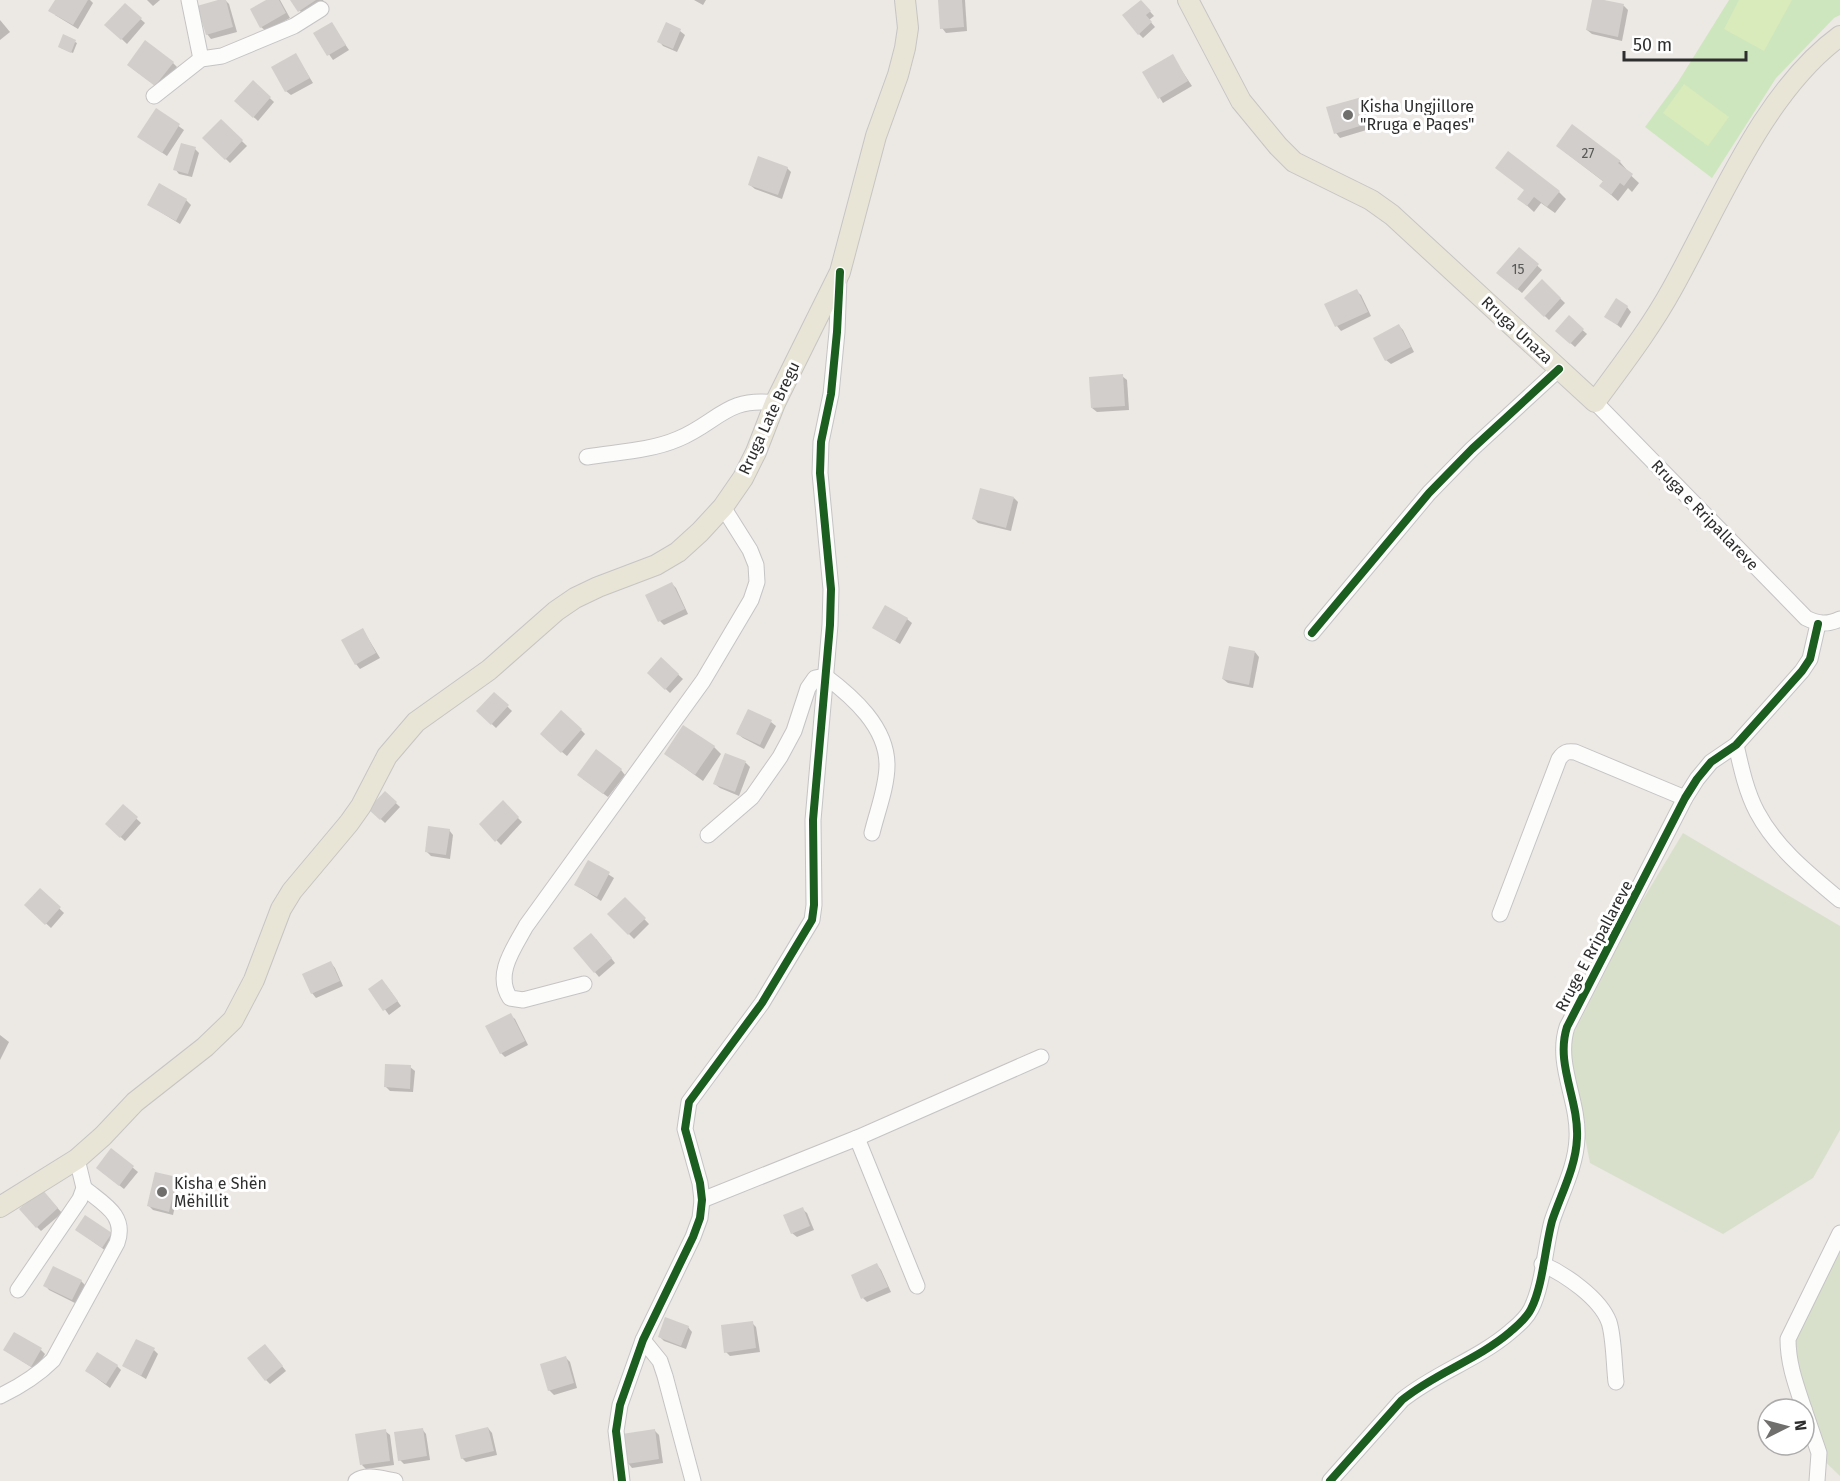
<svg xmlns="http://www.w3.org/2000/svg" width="1840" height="1481" font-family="'Fira Sans',sans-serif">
<rect width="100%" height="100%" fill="#ece8e4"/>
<path fill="#cee6be" d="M1729,0H1840V15L1834,18L1776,78L1712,178L1645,127L1678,82Z"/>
<g fill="#d8e0cc">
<path d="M1683,833L1840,926V1130L1813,1178L1723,1234L1590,1163L1567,1046L1636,911Z"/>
<path d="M1840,1252V1476L1813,1450L1787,1348Z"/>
</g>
<g fill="#d9eabb">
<path d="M1739,0H1792L1764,51L1724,29Z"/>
<path d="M1684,84L1729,117L1708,146L1663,113Z"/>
</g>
<g fill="#0003">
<path d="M56,0H90L93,3L78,29L55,15Z"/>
<path d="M147,0H160L153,6Z"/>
<path d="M225,0L229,4L237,32L211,39L207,34Z"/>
<path d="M269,0H280L290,18L266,31L261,27Z"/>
<path d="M292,0H323L324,2L303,15Z"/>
<path d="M694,0H706L703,5Z"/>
<path d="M940,0H965L967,31L946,33L942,28Z"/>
<path d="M1594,0L1624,6L1628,10L1622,41L1592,34L1587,30Z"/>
<path d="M125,5L145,23L127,44L107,25Z"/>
<path d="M1145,6L1154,16L1149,20L1155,27L1143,38L1139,34Z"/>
<path d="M0,20L10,32L0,40Z"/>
<path d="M331,24L349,50L333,60L315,34Z"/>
<path d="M666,24L680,31L685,35L677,52L663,46L659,41Z"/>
<path d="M64,36L77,43L73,53L61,48Z"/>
<path d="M296,55L313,83L291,95L286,91Z"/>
<path d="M1172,56L1192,86L1163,103L1144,72Z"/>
<path d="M173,63L177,67L160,89L133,69Z"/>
<path d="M253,82L274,102L258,121L236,101Z"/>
<path d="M1362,98L1366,103L1373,128L1340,138L1336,133Z"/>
<path d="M156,110L184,130L167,156L139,137Z"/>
<path d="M221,121L247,146L230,163L204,138Z"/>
<path d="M195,149L199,153L192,177L179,174L175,169Z"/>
<path d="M1565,152L1620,162L1626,169L1625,170L1639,183L1632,192L1628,188L1618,201L1601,186L1604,182Z"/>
<path d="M787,168L791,172L782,199L755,189L750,185Z"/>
<path d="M1559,192L1566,199L1555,213L1541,203L1534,212L1519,198Z"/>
<path d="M186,200L191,205L180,224L149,205Z"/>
<path d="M1519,249L1542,270L1522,293L1503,277Z"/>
<path d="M1542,281L1565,303L1549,320L1526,298Z"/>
<path d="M1356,291L1361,295L1371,316L1341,331L1337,326L1326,305Z"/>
<path d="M1627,307L1631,312L1621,328L1606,316Z"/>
<path d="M1569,318L1587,334L1575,347L1557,331Z"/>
<path d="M1399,326L1403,330L1414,352L1391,364L1386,360Z"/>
<path d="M1122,376L1127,380L1129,410L1097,412L1092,408Z"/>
<path d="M1014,498L1018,502L1011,531L978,523L974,519Z"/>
<path d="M672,584L676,588L688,614L664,625L660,621Z"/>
<path d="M907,619L912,623L900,644L874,628Z"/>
<path d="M363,630L380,658L360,669L356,664Z"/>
<path d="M1255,652L1259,657L1253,688L1228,683L1223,679Z"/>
<path d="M661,659L683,679L670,693L649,673Z"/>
<path d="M494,694L512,711L496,728L478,711Z"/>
<path d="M771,722L776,726L764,749L743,738L738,734Z"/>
<path d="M581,730L585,734L567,756L546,739Z"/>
<path d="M714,747L721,754L703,781L666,754Z"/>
<path d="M726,755L746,763L750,767L739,796L720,788L715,784Z"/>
<path d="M621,770L625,775L608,797L583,779Z"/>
<path d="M385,793L400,807L385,823L370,809Z"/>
<path d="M503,803L522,822L501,845L481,824Z"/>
<path d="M123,806L141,823L125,841L107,824Z"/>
<path d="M449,830L453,835L450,859L431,856L427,852Z"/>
<path d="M589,862L614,878L601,901L576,885Z"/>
<path d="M40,890L64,913L51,928L26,905Z"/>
<path d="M625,899L649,924L634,939L609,914Z"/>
<path d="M596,939L615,963L599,977L575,948Z"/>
<path d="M331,963L335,968L343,986L316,998L312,993Z"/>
<path d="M386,985L401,1006L389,1015L370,989Z"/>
<path d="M510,1015L515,1019L528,1045L505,1057L501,1053Z"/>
<path d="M0,1035L9,1042L0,1060Z"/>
<path d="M410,1067L415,1071L413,1092L390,1091L385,1086Z"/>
<path d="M112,1150L138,1172L124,1189L102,1172Z"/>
<path d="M176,1178L180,1183L173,1215L153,1210L149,1206Z"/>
<path d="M46,1195L62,1213L41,1231L37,1227Z"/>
<path d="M802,1209L807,1213L814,1230L797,1237L792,1233Z"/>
<path d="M77,1230L111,1234L115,1238L106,1251Z"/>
<path d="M877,1265L881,1270L891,1292L867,1302L863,1298Z"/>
<path d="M54,1268L81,1281L86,1286L77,1304L49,1290L45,1285Z"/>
<path d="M752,1323L756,1327L760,1352L730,1356L726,1352Z"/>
<path d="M688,1327L692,1332L686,1349L664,1341L659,1336Z"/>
<path d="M5,1350H41L45,1354L36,1370Z"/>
<path d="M154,1350L158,1354L146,1379L124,1366Z"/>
<path d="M269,1350L286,1371L270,1384L266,1380Z"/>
<path d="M566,1358L570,1362L577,1388L554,1395L549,1390Z"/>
<path d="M117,1366L121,1370L110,1388L87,1371Z"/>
<path d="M488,1428L492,1433L497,1455L466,1462L462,1458Z"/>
<path d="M422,1429L426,1434L430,1460L404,1464L400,1460Z"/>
<path d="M385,1431L390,1435L394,1465L366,1469L362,1465Z"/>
<path d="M655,1431L659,1435L663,1463L632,1468L628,1463Z"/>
</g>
<g fill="#d1cecb">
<path d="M55,0H88L73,25L48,11Z"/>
<path d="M218,0H226L233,27L206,35L197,6Z"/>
<path d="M266,0H279L286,13L260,28L250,9Z"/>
<path d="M290,0H316L298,12Z"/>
<path d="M938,0H962L964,27L940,29Z"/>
<path d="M1141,0L1151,11L1146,15L1152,22L1138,35L1122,15Z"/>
<path d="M1592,0H1604L1624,4L1618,37L1586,30Z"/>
<path d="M125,3L142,18L121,40L104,25Z"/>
<path d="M332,22L346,45L327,56L313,33Z"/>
<path d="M666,22L681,29L673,49L657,42Z"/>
<path d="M63,34L76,40L71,53L58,47Z"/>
<path d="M145,40L174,62L155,86L127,65Z"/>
<path d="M296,53L310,78L285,92L271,67Z"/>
<path d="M1173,54L1188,81L1158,99L1142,72Z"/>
<path d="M253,80L271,97L253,118L234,101Z"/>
<path d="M1362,97L1370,123L1334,134L1326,107Z"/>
<path d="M156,108L180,124L162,153L137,137Z"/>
<path d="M221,119L243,140L225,160L202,138Z"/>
<path d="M1572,124L1621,161L1618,163L1633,174L1624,186L1620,183L1611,195L1599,186L1603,181L1556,146Z"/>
<path d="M181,143L196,147L188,174L173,170Z"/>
<path d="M1508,151L1560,191L1547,207L1534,197L1527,206L1517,199L1524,190L1495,168Z"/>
<path d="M758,156L788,167L778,195L748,185Z"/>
<path d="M159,183L187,199L176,221L147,205Z"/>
<path d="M1519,247L1539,264L1517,290L1496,273Z"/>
<path d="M1542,279L1561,298L1544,317L1524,298Z"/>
<path d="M1357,289L1368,312L1335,327L1324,304Z"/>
<path d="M1616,298L1628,306L1617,325L1604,317Z"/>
<path d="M1569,315L1584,329L1570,344L1555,331Z"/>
<path d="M1399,324L1411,347L1385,361L1373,338Z"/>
<path d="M1123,374L1125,406L1091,408L1089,377Z"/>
<path d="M980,488L1014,497L1006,528L972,519Z"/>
<path d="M672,582L685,609L658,622L645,595Z"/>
<path d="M885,605L908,618L895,641L872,628Z"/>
<path d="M363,628L376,653L355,665L341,640Z"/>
<path d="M1229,646L1255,651L1249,685L1222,679Z"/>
<path d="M661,657L679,674L665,690L647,673Z"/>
<path d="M494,692L509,705L491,725L476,711Z"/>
<path d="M748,709L772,720L760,745L736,734Z"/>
<path d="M561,710L582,729L561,753L540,734Z"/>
<path d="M683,725L715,746L695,775L664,754Z"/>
<path d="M596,749L622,769L603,794L577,775Z"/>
<path d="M725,753L746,761L735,792L713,784Z"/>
<path d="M385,791L397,802L380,820L368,809Z"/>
<path d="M503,800L519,817L495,842L479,824Z"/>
<path d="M123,804L138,817L120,838L105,824Z"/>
<path d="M428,826L450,829L446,855L425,852Z"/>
<path d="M588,860L610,872L597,897L574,885Z"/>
<path d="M40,888L61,907L45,925L24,905Z"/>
<path d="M625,897L646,918L628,935L607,914Z"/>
<path d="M591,933L612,958L594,973L573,948Z"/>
<path d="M331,961L340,981L311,994L302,974Z"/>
<path d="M382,979L398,1001L383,1011L368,989Z"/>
<path d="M511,1013L525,1041L500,1054L485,1026Z"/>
<path d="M385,1064L411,1065L410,1089L384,1087Z"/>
<path d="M111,1148L134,1166L119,1186L96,1168Z"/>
<path d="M155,1172L177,1177L169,1212L147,1206Z"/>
<path d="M42,1189L58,1208L36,1228L19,1209Z"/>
<path d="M803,1207L810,1226L791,1234L783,1215Z"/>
<path d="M85,1215L112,1233L102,1248L75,1230Z"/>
<path d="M877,1263L888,1287L861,1299L851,1275Z"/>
<path d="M53,1266L82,1280L72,1300L43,1286Z"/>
<path d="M665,1317L689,1326L681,1346L658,1337Z"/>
<path d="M753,1321L756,1348L724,1353L721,1325Z"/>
<path d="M14,1332L42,1348L31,1367L3,1350Z"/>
<path d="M136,1339L155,1348L141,1376L122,1366Z"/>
<path d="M265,1344L283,1366L265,1381L247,1358Z"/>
<path d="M97,1352L118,1365L106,1384L85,1371Z"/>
<path d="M566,1356L574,1383L548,1391L540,1364Z"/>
<path d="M488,1427L494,1451L461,1459L455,1435Z"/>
<path d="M423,1428L427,1456L398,1461L394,1432Z"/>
<path d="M386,1429L390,1461L360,1465L355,1434Z"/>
<path d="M655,1429L659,1459L627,1464L622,1434Z"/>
</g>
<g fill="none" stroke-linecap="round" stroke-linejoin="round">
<defs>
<g id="minor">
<path d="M189,0L201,59"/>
<path d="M154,96L201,59L222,56L294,26L321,9"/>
<path d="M1595,402L1806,618C1818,624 1827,625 1840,619"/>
<path d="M587,457C617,452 650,451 678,439C717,423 727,396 775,403"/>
<path d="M1312,633L1429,493L1472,449L1559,369"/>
<path d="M1736,745C1741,767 1746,791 1757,812C1776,848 1809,874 1840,900"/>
<path d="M708,835L752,797L780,757L794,731L808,688L815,678L825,676C853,697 887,727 887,765C887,787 877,812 872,833"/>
<path d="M1500,914L1559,759C1564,752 1567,751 1575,752L1685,798"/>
<path d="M584,984L523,1000L510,998C494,974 514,948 526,926L703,681L751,600L757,582L756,565L750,550L723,507"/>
<path d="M857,1138L917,1286"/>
<path d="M702,1200L857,1138L1041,1057"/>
<path d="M1542,1264C1565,1274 1600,1298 1609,1322C1614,1337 1614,1366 1616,1382"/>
<path d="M18,1290L80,1199L84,1188L77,1159"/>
<path d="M643,1340L660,1361L665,1376L693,1481"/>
<path d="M0,1396C21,1386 37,1376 53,1360L117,1243C127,1215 103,1204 84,1188"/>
<path d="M1804,1409C1796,1385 1788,1364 1788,1339L1840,1233"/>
<path d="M1804,1409L1819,1453L1817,1481"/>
<path d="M356,1481C366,1473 383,1479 395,1481"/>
<path d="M622,1481L616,1431L620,1405L643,1340L693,1237L700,1218L702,1200L700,1183L685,1129L689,1102L762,1003L812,920L814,905L813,820L830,625L831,589L820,473L821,442L831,394L837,332L839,278"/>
<path d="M1330,1481L1402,1400C1435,1373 1477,1360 1510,1332C1518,1325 1526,1319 1531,1309C1543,1286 1545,1247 1552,1221C1561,1194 1576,1167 1577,1138C1579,1100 1555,1064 1567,1027L1685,798L1697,779L1711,762L1736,745L1802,671L1810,659L1818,624"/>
</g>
<g id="major">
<path d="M1188,0L1241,101L1278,146L1294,162L1371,200L1392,215L1595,402C1622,365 1650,329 1672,289C1718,207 1763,92 1840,36"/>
<path d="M0,1207L77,1159L103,1136L135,1102L205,1047L233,1020L254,980L281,909L292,891L349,823L361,806L387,756L416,722L489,670L556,611L575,598L598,587L656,565L678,552L700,532L723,507L743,478L756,452L775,403L840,272L876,136L898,75L905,48L908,28L905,0"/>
</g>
</defs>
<use href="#minor" stroke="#c5c4c5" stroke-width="17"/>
<use href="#major" stroke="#c6c5c4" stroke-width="22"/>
<use href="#minor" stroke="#fcfcfb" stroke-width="15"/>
<use href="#major" stroke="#e8e4d6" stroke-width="20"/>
<defs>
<g id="cycleway">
<path d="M1312,633L1429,493L1472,449L1559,369"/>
<path d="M622,1481L616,1431L620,1405L643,1340L693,1237L700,1218L702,1200L700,1183L685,1129L689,1102L762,1003L812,920L814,905L813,820L830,625L831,589L820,473L821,442L831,394L837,332L840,272"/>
<path d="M1330,1481L1402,1400C1435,1373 1477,1360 1510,1332C1518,1325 1526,1319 1531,1309C1543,1286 1545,1247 1552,1221C1561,1194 1576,1167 1577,1138C1579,1100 1555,1064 1567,1027L1685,798L1697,779L1711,762L1736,745L1802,671L1810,659L1818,624"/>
</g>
</defs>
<use href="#cycleway" stroke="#fff" stroke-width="11"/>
<use href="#cycleway" stroke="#1b5e20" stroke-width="8"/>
</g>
<g fill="#706f6e" stroke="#fff" stroke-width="2">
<circle cx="1348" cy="115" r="6"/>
<circle cx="162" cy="1192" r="6"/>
</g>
<g text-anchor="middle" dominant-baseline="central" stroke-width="6" stroke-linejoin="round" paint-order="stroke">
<g font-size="14" fill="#585857">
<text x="1588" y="153">27</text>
<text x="1518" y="269">15</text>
</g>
<g font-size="16" fill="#2e2e2e" stroke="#fff" text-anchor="start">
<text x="1360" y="106">Kisha Ungjillore<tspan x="1360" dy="18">"Rruga e Paqes"</tspan></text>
<text x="174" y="1183">Kisha e Shën<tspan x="174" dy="18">Mëhillit</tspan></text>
</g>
<g font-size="16" fill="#2e2e2e" stroke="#fff">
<text transform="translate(1517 330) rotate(43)">Rruga Unaza</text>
<text transform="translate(769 418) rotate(-65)">Rruga Late Bregu</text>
<text transform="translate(1705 515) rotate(46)">Rruga e Rripallareve</text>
<text transform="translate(1594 946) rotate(-62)">Rruge E Rripallareve</text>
</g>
</g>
<g transform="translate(1786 1427) rotate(84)"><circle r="28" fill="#ffffff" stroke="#ababab" stroke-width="1.5"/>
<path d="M0-4.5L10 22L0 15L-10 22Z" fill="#706f6e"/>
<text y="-9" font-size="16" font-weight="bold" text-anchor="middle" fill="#2e2e2e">N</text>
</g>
<path d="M1624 51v9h122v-9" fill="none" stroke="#2e2e2e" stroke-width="3"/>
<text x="1633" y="51" font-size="18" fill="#2e2e2e" stroke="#ffffff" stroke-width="4.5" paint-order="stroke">50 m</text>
</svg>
